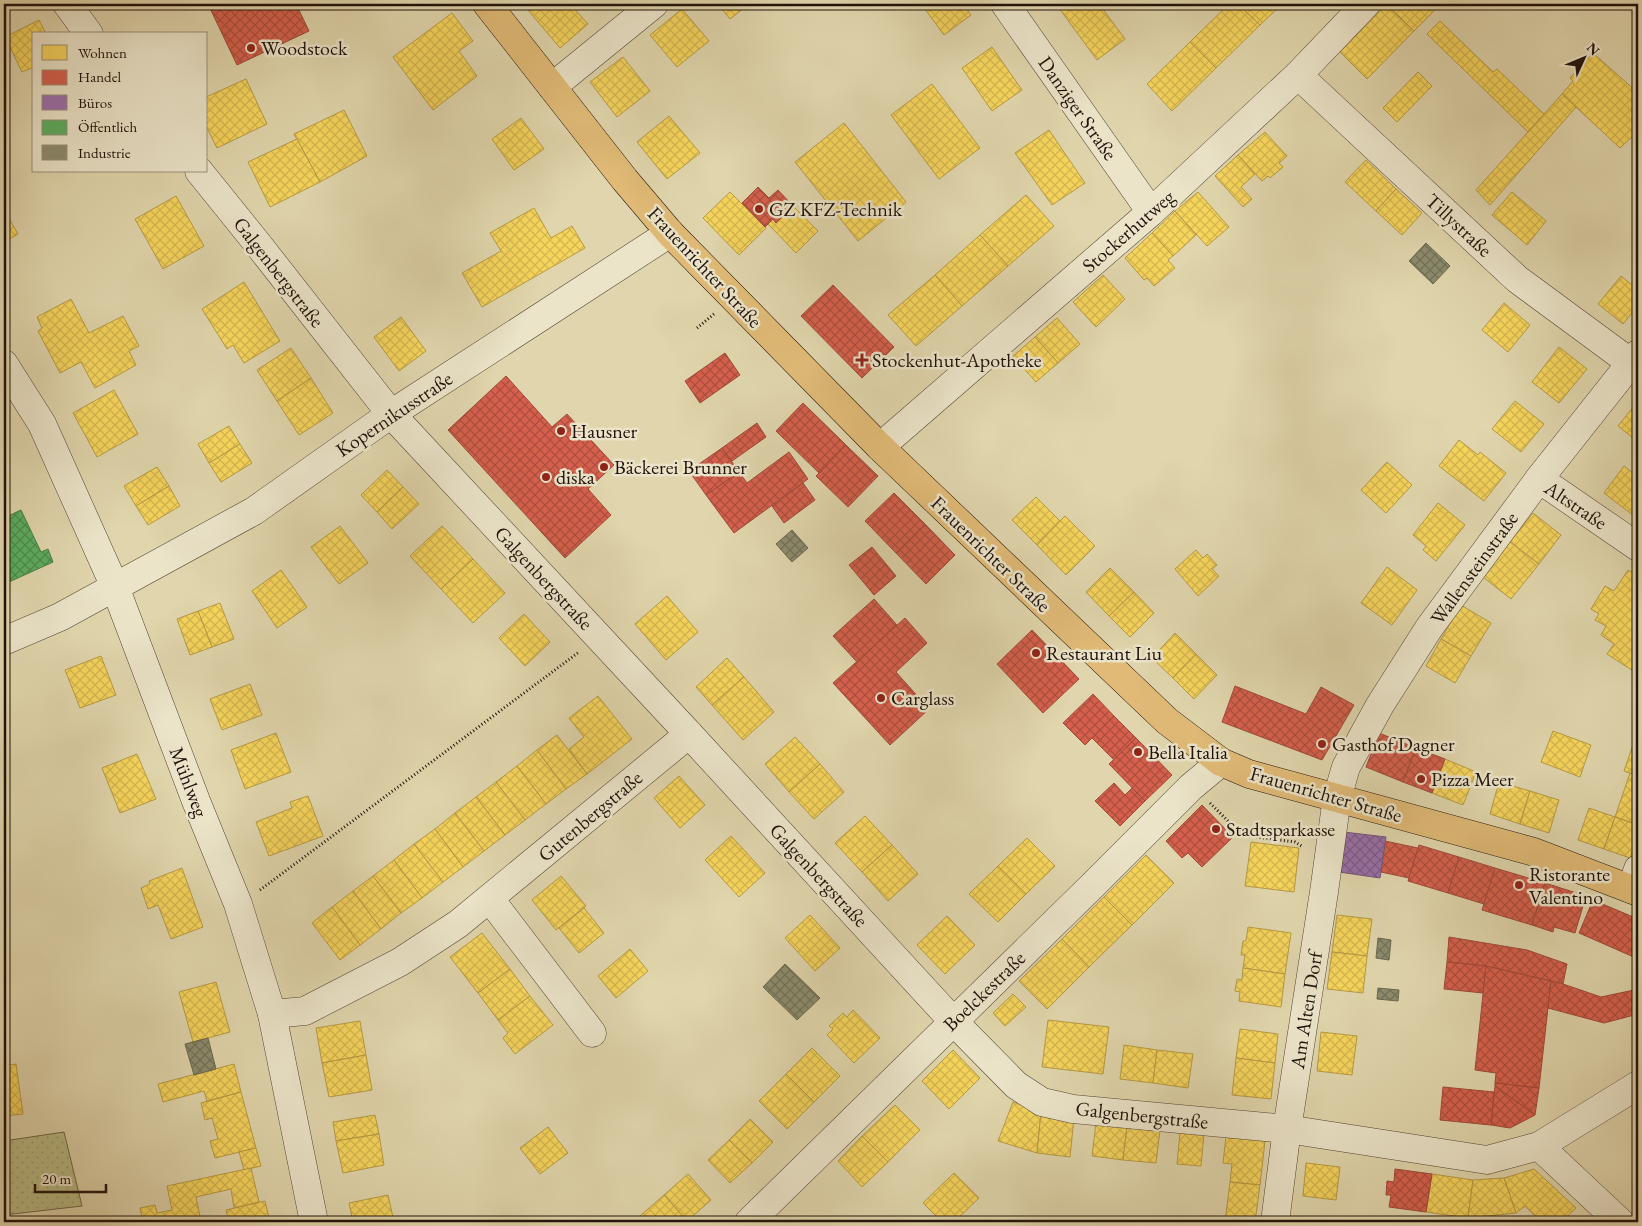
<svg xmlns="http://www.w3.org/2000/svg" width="1642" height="1226" font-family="'EB Garamond',serif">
<defs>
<pattern id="grass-dots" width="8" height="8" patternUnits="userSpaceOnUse" patternTransform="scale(1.25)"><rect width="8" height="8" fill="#b9bb85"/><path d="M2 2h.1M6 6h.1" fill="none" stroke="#9fa072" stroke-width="1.8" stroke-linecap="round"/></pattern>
<pattern id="homes-cross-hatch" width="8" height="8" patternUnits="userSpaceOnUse" patternTransform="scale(1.25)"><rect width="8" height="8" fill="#f6d55c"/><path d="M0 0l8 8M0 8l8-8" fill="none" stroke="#d3b64f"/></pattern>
<pattern id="shops-cross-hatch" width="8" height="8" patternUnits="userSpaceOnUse" patternTransform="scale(1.25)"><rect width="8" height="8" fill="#d6604d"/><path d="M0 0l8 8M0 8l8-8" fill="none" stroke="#ad4e3e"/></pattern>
<pattern id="offices-cross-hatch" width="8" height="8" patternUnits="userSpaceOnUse" patternTransform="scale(1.25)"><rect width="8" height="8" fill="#9970ab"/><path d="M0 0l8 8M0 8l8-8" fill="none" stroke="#7c5b89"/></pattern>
<pattern id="public-cross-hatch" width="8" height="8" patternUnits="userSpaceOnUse" patternTransform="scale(1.25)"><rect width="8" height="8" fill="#5aae61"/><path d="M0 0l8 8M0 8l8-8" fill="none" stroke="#4a8c4e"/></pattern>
<pattern id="industry-cross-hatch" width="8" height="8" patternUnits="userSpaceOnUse" patternTransform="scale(1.25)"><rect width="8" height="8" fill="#8c8c6e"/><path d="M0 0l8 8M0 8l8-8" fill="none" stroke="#727159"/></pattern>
</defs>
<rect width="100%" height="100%" fill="#e0d5ac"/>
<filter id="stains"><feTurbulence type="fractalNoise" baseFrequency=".004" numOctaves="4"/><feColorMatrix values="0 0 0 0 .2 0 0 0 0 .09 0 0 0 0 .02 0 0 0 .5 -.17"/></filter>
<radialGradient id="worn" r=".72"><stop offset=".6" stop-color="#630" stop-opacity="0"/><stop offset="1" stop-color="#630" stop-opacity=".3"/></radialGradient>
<path fill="url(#grass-dots)" stroke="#6c6648" d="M64,1132L82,1206L4,1215V1141Z"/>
<g fill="url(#homes-cross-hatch)" stroke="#b69a44">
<path d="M4,4H21L4,12Z"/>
<path d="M523,4H570L588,24L560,48Z"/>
<path d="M718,4H749L730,19Z"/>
<path d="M924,4H963L971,15L944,35L922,5Z"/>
<path d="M1056,4H1099L1125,39L1097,60Z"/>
<path d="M1229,4H1238L1260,25L1216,68L1190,42Z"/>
<path d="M1238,4H1282L1260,25Z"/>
<path d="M1387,4H1441L1414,31Z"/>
<path d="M1386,5L1414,31L1367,79L1340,52Z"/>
<path d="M682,9L709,41L677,67L650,35Z"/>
<path d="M452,13L473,41L459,51L477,76L433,110L393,57Z"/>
<path d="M39,20L46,34H34V67L22,72L5,37Z"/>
<path d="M1440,21L1493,72L1497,69L1544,114L1528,132L1427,34Z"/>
<path d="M1190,42L1216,68L1172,111L1147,84Z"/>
<path d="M992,47L1022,90L992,111L962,68Z"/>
<path d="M1593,53L1637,92L1638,91V131L1620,148L1562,94L1573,81L1570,78Z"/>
<path d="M623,57L650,91L617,117L590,82Z"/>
<path d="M1418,72L1432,86L1397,122L1383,108Z"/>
<path d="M246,79L267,124L217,148L206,126V97Z"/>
<path d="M932,84L980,148L939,179L891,115Z"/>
<path d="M1562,94L1576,107L1490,205L1476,190Z"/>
<path d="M344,110L367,156L320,182L294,134Z"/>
<path d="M669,116L700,153L667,179L637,142Z"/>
<path d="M521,118L544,149L514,170L492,139Z"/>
<path d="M844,123L906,202L858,241L795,162Z"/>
<path d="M1049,130L1085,183L1052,205L1015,153Z"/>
<path d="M1265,132L1287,156L1279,163L1283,167L1270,178L1268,176L1262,181L1238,155Z"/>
<path d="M297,139L320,182L270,207L248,162Z"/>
<path d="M1238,155L1255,174L1241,187L1252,199L1243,207L1215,176Z"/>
<path d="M1366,160L1396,189L1376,211L1345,182Z"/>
<path d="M1396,189L1422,213L1402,235L1376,211Z"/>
<path d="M730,192L766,228L739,255L703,218Z"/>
<path d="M1198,192L1229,227L1207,246L1175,211Z"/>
<path d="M1512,192L1546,221L1527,245L1492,215Z"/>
<path d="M1026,195L1054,226L1008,266L980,235Z"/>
<path d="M176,196L204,246L163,269L135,219Z"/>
<path d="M793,206L818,231L796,253L768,224L773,219L776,223Z"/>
<path d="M534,208L551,238L572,226L585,248L482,307L462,273L501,251L490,233Z"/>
<path d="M4,210L18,234L4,242Z"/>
<path d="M1175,211L1196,235L1173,256L1152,233Z"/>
<path d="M1152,233L1173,256L1168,260L1175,268L1154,286L1147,278L1144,280L1125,258Z"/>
<path d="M980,235L1008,266L962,306L935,275Z"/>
<path d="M935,275L962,306L916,346L888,315Z"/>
<path d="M1103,275L1125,299L1096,327L1073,302Z"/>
<path d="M1621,276L1638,290V305L1623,324L1598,304Z"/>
<path d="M244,282L280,341L244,363L233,345L227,349L202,309Z"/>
<path d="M71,299L89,333L123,316L139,346L129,351L136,365L95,388L81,362L60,373L38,331L42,328L37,317Z"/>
<path d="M1504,303L1530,325L1508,352L1482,330Z"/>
<path d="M401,317L426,351L399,371L374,337Z"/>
<path d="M1057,318L1080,344L1058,363L1035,337Z"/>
<path d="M1035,337L1058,363L1036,382L1013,356Z"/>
<path d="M1559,347L1587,369L1559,403L1532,382Z"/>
<path d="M291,348L311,378L277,401L257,370Z"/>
<path d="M311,378L333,413L299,435L277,401Z"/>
<path d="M114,390L138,434L97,457L73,413Z"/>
<path d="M1515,401L1544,424L1521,452L1492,429Z"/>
<path d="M1638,401V442L1618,426Z"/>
<path d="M229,426L240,444L209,463L198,444Z"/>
<path d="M1459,440L1478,455L1480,452L1506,473L1484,501L1439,466Z"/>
<path d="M240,444L252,463L221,482L209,463Z"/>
<path d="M4,454L10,464L4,468Z"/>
<path d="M1387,462L1412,485L1386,513L1361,490Z"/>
<path d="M1624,466L1638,477V519L1604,493Z"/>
<path d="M157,467L169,486L136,506L124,486Z"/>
<path d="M387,470L403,487L377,512L361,495Z"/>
<path d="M169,486L180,506L148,525L136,506Z"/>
<path d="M403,487L419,504L392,529L377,512Z"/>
<path d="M1036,497L1060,521L1037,545L1012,520Z"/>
<path d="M1438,503L1465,525L1436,561L1423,550L1426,546L1413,535Z"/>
<path d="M1533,513L1561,535L1539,564L1510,542Z"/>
<path d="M1065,516L1095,546L1066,575L1037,545Z"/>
<path d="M340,526L368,563L339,584L311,547Z"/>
<path d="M442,526L473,559L441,589L410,556Z"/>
<path d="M1510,542L1539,564L1511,599L1483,577Z"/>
<path d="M1196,550L1203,558L1207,554L1217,565L1212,569L1219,576L1198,596L1175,569Z"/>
<path d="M473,559L505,593L473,623L441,589Z"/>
<path d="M1387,567L1417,590L1392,625L1361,603Z"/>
<path d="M1110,568L1134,592L1109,616L1086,592Z"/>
<path d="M281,570L307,607L277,628L252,591Z"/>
<path d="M1628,570L1638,576V674L1607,654L1614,644L1601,635L1606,626L1595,620L1599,614L1591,609L1605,586L1614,591Z"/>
<path d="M1134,592L1154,613L1130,637L1109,616Z"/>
<path d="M667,596L698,632L666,660L635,624Z"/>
<path d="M220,603L234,639L212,647L198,611Z"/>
<path d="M1461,605L1491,623L1471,656L1441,639Z"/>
<path d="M198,611L212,647L190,655L177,619Z"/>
<path d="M524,614L550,642L525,666L499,638Z"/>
<path d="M1175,633L1196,654L1173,678L1152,658Z"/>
<path d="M1441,639L1471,656L1455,683L1426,666Z"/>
<path d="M1196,654L1217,675L1194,699L1173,678Z"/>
<path d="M101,656L116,695L80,708L65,670Z"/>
<path d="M727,658L744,677L712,705L696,687Z"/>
<path d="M744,677L774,712L743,740L712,705Z"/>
<path d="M250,684L262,715L222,730L210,699Z"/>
<path d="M598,696L632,739L587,774L569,749L584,737L569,718Z"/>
<path d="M1553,731L1591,745L1580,777L1541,762Z"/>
<path d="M276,733L291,772L245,789L231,750Z"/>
<path d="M557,735L587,774L566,789L537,750Z"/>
<path d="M795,737L820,764L789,792L765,764Z"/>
<path d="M1635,739L1638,740V776L1624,771Z"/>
<path d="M537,750L566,789L546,804L517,766Z"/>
<path d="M137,754L156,799L120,813L102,768Z"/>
<path d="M1445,759L1476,772L1463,805L1432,793Z"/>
<path d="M820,764L844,792L814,819L789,792Z"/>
<path d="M517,766L546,804L525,820L496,782Z"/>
<path d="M1630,773L1638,776V825L1615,817Z"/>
<path d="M679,776L705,805L680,828L654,798Z"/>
<path d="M496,782L525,820L505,835L476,797Z"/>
<path d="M1499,782L1530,791L1520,824L1490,814Z"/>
<path d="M1530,791L1559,800L1549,833L1520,824Z"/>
<path d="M308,796L323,836L269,856L256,822L292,808L290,802Z"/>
<path d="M476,797L505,835L484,851L455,813Z"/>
<path d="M1589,808L1615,817L1604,849L1578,840Z"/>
<path d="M455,813L484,851L463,867L435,829Z"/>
<path d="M865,816L892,845L862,872L835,843Z"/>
<path d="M1615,817L1638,825V835L1630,858L1604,849Z"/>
<path d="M435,829L463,867L443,882L414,844Z"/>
<path d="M731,836L765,873L739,897L705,860Z"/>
<path d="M1027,838L1055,866L1026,894L998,866Z"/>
<path d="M1251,842L1299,848L1294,892L1245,886Z"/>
<path d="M414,844L443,882L422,898L394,860Z"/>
<path d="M892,845L918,874L888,901L862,872Z"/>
<path d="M1146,855L1174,883L1132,925L1104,897Z"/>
<path d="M394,860L422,898L401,913L373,876Z"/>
<path d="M998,866L1026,894L998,922L969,894Z"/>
<path d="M182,868L203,927L171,939L158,905L148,909L141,888L150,884L149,881Z"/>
<path d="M373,876L401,913L381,929L353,891Z"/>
<path d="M561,876L586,906L556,930L532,900Z"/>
<path d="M353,891L381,929L360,945L332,907Z"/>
<path d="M1104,897L1132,925L1089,967L1062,939Z"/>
<path d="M332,907L360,945L340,960L312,923Z"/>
<path d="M584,908L604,933L579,953L559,928Z"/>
<path d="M810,915L840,948L815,971L785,938Z"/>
<path d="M1337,915L1372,919L1367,956L1332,952Z"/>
<path d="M947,916L975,945L945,974L917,945Z"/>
<path d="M1248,927L1291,933L1285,974L1243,968L1245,955H1241L1243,941H1246Z"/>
<path d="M482,933L510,969L478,993L450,957Z"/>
<path d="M1062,939L1089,967L1047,1009L1019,981Z"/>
<path d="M630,949L648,971L616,998L598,976Z"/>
<path d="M1332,952L1367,956L1363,993L1327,989Z"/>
<path d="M1243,968L1285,974L1281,1007L1239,1001L1240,992L1235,991L1237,979L1242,980Z"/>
<path d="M510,969L530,996L498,1020L478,993Z"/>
<path d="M216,982L230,1032L193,1042L179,992Z"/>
<path d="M1013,994L1026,1007L1005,1026L993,1013Z"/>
<path d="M530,996L553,1025L515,1054L503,1038L508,1033L498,1020Z"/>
<path d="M853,1010L880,1038L854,1063L827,1035L833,1029L829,1026L843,1013L847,1017Z"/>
<path d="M1048,1020L1109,1027L1103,1074L1042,1067Z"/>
<path d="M360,1021L366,1055L322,1063L316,1028Z"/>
<path d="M1240,1029L1278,1034L1275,1063L1236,1058Z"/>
<path d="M1321,1032L1357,1036L1352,1075L1317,1071Z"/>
<path d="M1124,1045L1157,1050L1153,1083L1120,1079Z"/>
<path d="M812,1048L840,1076L814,1102L786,1074Z"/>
<path d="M953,1050L980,1078L949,1109L922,1081Z"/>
<path d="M1157,1050L1193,1054L1188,1088L1153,1083Z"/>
<path d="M366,1055L372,1090L329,1097L322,1063Z"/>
<path d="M1236,1058L1275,1063L1271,1099L1232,1095Z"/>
<path d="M16,1064L23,1114L4,1116V1066Z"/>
<path d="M234,1064L241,1092L207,1101L204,1091L163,1102L158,1084Z"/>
<path d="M786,1074L814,1102L787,1129L759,1101Z"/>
<path d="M241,1092L256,1148L215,1158L210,1141L218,1139L212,1118L205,1120L201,1103Z"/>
<path d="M1013,1102L1041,1113L1037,1153L998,1141Z"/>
<path d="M895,1105L920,1130L888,1162L862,1136Z"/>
<path d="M1041,1113L1074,1118L1070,1157L1037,1153Z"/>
<path d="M375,1115L379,1134L336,1141L333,1122Z"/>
<path d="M750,1119L773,1142L752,1163L729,1140Z"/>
<path d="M1096,1123L1127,1126L1123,1160L1092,1156Z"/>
<path d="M1127,1126L1160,1130L1156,1163L1123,1160Z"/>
<path d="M548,1127L568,1153L540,1174L520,1148Z"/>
<path d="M1180,1132L1204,1134L1201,1166L1177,1164Z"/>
<path d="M379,1134L384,1165L343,1173L336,1141Z"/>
<path d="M862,1136L888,1162L862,1187L838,1161Z"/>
<path d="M1226,1136L1265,1141L1260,1185L1230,1182L1232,1164L1223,1163Z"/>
<path d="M729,1140L752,1163L730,1183L708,1160Z"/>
<path d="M256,1148L261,1166L244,1170L239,1152Z"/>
<path d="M1306,1163L1340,1167L1336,1200L1303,1196Z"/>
<path d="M251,1168L259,1202L234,1208L231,1189L196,1197L200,1216L182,1220V1222H156L155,1219L143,1222L140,1208L155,1205L157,1213L172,1210L167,1186Z"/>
<path d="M1534,1169L1576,1208L1561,1222H1541L1525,1206L1516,1213L1504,1178Z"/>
<path d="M954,1173L979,1198L954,1222H942L923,1203Z"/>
<path d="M688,1174L711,1200L687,1221L664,1195Z"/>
<path d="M1432,1174L1473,1180L1468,1218L1426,1212Z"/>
<path d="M1504,1178L1516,1213L1468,1218L1473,1180Z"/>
<path d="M1230,1182L1260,1185L1255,1222H1225Z"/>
<path d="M388,1195L394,1222H353L349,1203Z"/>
<path d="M664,1195L687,1221L686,1222H645L640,1216Z"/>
<path d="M265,1201L270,1222H229L226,1210Z"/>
<path d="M853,1216L856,1222H841Z"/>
</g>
<g fill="url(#shops-cross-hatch)" stroke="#9f4939">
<path d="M208,4H296L309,31L237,65Z"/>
<path d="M758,187L769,198L778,190L793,206L776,223L773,219L765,227L742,203Z"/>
<path d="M833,285L894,347L862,378L801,316Z"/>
<path d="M725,353L740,375L700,403L685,381Z"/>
<path d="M506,376L552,427L567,414L614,465L588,489L611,515L565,558L448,430Z"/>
<path d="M803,403L846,445L819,473L776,431Z"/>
<path d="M757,423L766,437L732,461L722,448Z"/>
<path d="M846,445L878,476L848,507L816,476Z"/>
<path d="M722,448L739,472L706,495L689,471Z"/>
<path d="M789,452L808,479L734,533L706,495L739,472L747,483Z"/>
<path d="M803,483L815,500L784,523L772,506Z"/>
<path d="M894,493L925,524L896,553L865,521Z"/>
<path d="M925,524L955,555L926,584L896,553Z"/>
<path d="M872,547L896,576L874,595L849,565Z"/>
<path d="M874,599L897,625L857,662L833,636Z"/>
<path d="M905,618L927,643L896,672L929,709L890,745L833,683Z"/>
<path d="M1032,630L1079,679L1043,713L997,664Z"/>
<path d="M1235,686L1306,714L1321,687L1354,705L1322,760L1222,722Z"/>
<path d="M1093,694L1114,716L1085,745L1063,723Z"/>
<path d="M1114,716L1136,738L1114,760L1092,738Z"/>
<path d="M1379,733L1416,748L1403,782L1366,767Z"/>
<path d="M1136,738L1172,775L1145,801L1109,764Z"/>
<path d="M1416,748L1445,759L1432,793L1403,782Z"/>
<path d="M1114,783L1125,795L1132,788L1145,801L1120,826L1095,801Z"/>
<path d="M1202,805L1233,837L1202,867L1188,853L1182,858L1166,841Z"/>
<path d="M1385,841L1418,848L1409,878L1381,872Z"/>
<path d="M1419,845L1459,857L1448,893L1408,881Z"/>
<path d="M1459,857L1495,868L1484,904L1448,893Z"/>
<path d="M1495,868L1545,883L1532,925L1482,910Z"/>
<path d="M1545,883L1586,896L1575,933L1554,927L1553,932L1532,925Z"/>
<path d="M1593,900L1638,919V953L1636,958L1579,933Z"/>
<path d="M1449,937L1527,950L1567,964L1563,984L1486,966L1447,962Z"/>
<path d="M1447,962L1486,966L1483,993L1444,989Z"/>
<path d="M1486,966L1551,981L1539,1088L1495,1083L1496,1073L1475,1070Z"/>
<path d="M1551,981L1563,984L1601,997L1634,990L1638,1004V1014L1604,1023L1548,1008Z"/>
<path d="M1495,1083L1539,1088L1535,1115L1495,1086Z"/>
<path d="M1495,1086L1535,1115L1510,1128L1491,1125Z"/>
<path d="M1443,1087L1494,1092L1491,1125L1440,1120Z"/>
<path d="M1395,1169L1432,1174L1426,1212L1389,1207L1391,1195H1386L1387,1181L1394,1182Z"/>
</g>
<path fill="url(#offices-cross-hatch)" stroke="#75547b" d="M1344,832L1386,837L1380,878L1339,872Z"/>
<path fill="url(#public-cross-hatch)" stroke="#497f47" d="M21,510L41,552L48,549L53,562L9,582L4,570V563L6,562L4,557V518Z"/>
<g fill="url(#industry-cross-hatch)" stroke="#6c6750">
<path d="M1426,243L1450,266L1433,284L1409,261Z"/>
<path d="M792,530L808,548L792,562L776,544Z"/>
<path d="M1378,938L1391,940L1389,960L1376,958Z"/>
<path d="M785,964L820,998L797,1020L763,987Z"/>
<path d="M1378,988L1399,990L1398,1001L1377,999Z"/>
<path d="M208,1038L216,1069L194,1075L185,1044Z"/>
</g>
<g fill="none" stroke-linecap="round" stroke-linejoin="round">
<defs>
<g id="minor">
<path d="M67,4L89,34"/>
<path d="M1005,4L1151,212"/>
<path d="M1298,75L1517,279L1631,363"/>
<path d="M552,87L654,4"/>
<path d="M199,171L257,243L391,414L689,734L953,1021L1016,1085L1042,1102L1073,1109L1287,1129L1487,1160L1539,1146L1638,1085"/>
<path d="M4,364L42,424L115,587L196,801L238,904L272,1014L314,1222"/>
<path d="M880,447L1151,212L1298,75L1366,4"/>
<path d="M1539,479L1638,547"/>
<path d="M4,641L60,617L254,511L391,414L670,233"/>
<path d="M1631,889L1638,869"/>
<path d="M490,899L592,1033"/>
<path d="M272,1014L305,1011L400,962L458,924L689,734"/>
<path d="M1539,1146L1620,1222"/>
<path d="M749,1222L1092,886L1191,787L1221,762"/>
<path d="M1275,1222L1287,1129L1324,892L1337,798L1346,767L1380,705L1429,628L1539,479L1638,354"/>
</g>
<path id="major" d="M487,4L625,180L670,233L880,447L1167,721L1221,762L1249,774L1534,852L1638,892"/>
</defs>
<use href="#minor" stroke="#504333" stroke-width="29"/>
<use href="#major" stroke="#20120b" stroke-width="29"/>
<g stroke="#20120b" stroke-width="3" stroke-dasharray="1 2.5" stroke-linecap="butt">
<path d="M697,328L714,314"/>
<path d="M1210,803L1242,835L1295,842L1303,847"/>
<path d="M260,890L579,652"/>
</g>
<use href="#minor" stroke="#ebe4c9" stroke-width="28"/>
<use href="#major" stroke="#e0ba76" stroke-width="28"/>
</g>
<g fill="#8f2418" stroke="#ebe4c9" stroke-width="2">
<circle cx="251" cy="48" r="5"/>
<circle cx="759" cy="209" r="5"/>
<path d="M859.5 352.5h5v5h5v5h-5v5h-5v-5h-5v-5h5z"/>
<circle cx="561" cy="431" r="5"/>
<circle cx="604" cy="467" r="5"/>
<circle cx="546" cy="477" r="5"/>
<circle cx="1036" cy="653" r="5"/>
<circle cx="881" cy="698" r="5"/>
<circle cx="1322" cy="744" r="5"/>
<circle cx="1138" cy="752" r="5"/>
<circle cx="1421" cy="779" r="5"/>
<circle cx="1216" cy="829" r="5"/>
<circle cx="1519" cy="885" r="5"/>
</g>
<g text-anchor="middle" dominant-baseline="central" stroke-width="5" stroke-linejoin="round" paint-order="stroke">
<g font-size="20" fill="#20120b" stroke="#ebe4c9" text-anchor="start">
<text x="261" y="48">Woodstock</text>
<text x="769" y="209">GZ KFZ-Technik</text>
<text x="872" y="360">Stockenhut-Apotheke</text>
<text x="571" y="431">Hausner</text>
<text x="614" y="467">Bäckerei Brunner</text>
<text x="556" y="477">diska</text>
<text x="1046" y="653">Restaurant Liu</text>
<text x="891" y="698">Carglass</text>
<text x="1332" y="744">Gasthof Dagner</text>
<text x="1148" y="752">Bella Italia</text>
<text x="1431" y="779">Pizza Meer</text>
<text x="1226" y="829">Stadtsparkasse</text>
<text x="1529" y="874">Ristorante<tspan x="1529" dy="23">Valentino</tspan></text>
</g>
<g font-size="20" fill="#20120b" stroke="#ebe4c9">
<text transform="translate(1078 108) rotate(55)">Danziger Straße</text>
<text transform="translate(1459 225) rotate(43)">Tillystraße</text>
<text transform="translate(1128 231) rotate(-41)">Stockerhutweg</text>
<text transform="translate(705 267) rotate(47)">Frauenrichter Straße</text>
<text transform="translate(279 272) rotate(52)">Galgenbergstraße</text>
<text transform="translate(394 414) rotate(-34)">Kopernikusstraße</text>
<text transform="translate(1576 505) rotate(34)">Altstraße</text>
<text transform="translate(991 554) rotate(44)">Frauenrichter Straße</text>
<text transform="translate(1474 568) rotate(-54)">Wallensteinstraße</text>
<text transform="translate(544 578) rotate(47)">Galgenbergstraße</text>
<text transform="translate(189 782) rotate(69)">Mühlweg</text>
<text transform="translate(1326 794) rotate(16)">Frauenrichter Straße</text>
<text transform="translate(590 816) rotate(-40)">Gutenbergstraße</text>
<text transform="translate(819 875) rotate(47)">Galgenbergstraße</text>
<text transform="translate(984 991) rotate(-44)">Boelckestraße</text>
<text transform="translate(1306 1010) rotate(-81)">Am Alten Dorf</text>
<text transform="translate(1142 1115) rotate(6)">Galgenbergstraße</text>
</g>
</g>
<rect width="1642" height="1226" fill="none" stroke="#e0d5ac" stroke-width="20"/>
<rect x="5" y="5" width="1632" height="1216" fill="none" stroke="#20120b" stroke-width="2.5"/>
<rect x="10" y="10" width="1622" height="1206" fill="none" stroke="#20120b"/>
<rect x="32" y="32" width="175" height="140" fill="#ebe4c9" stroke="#9a907d"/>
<rect x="42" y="45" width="25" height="15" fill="#f6d55c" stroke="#9a907d"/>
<text x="78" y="58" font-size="15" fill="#20120b">Wohnen</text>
<rect x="42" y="70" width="25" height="15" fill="#d6604d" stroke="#9a907d"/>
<text x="78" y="82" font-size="15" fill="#20120b">Handel</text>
<rect x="42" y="95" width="25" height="15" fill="#9970ab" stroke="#9a907d"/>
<text x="78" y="108" font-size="15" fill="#20120b">Büros</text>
<rect x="42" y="120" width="25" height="15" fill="#5aae61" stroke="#9a907d"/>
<text x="78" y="132" font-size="15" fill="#20120b">Öffentlich</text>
<rect x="42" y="145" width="25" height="15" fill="#8c8c6e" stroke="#9a907d"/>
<text x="78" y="158" font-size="15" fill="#20120b">Industrie</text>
<g transform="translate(1584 58) rotate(46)" stroke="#ebe4c9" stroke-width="4" paint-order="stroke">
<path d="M0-4L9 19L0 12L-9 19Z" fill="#20120b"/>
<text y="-8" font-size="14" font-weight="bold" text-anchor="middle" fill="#20120b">N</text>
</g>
<path d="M35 1184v8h71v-8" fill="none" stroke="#20120b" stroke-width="2.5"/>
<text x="42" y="1184" font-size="15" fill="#20120b" stroke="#ebe4c9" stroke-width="4" paint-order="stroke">20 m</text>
<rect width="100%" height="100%" filter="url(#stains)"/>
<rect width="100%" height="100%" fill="url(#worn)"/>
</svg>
